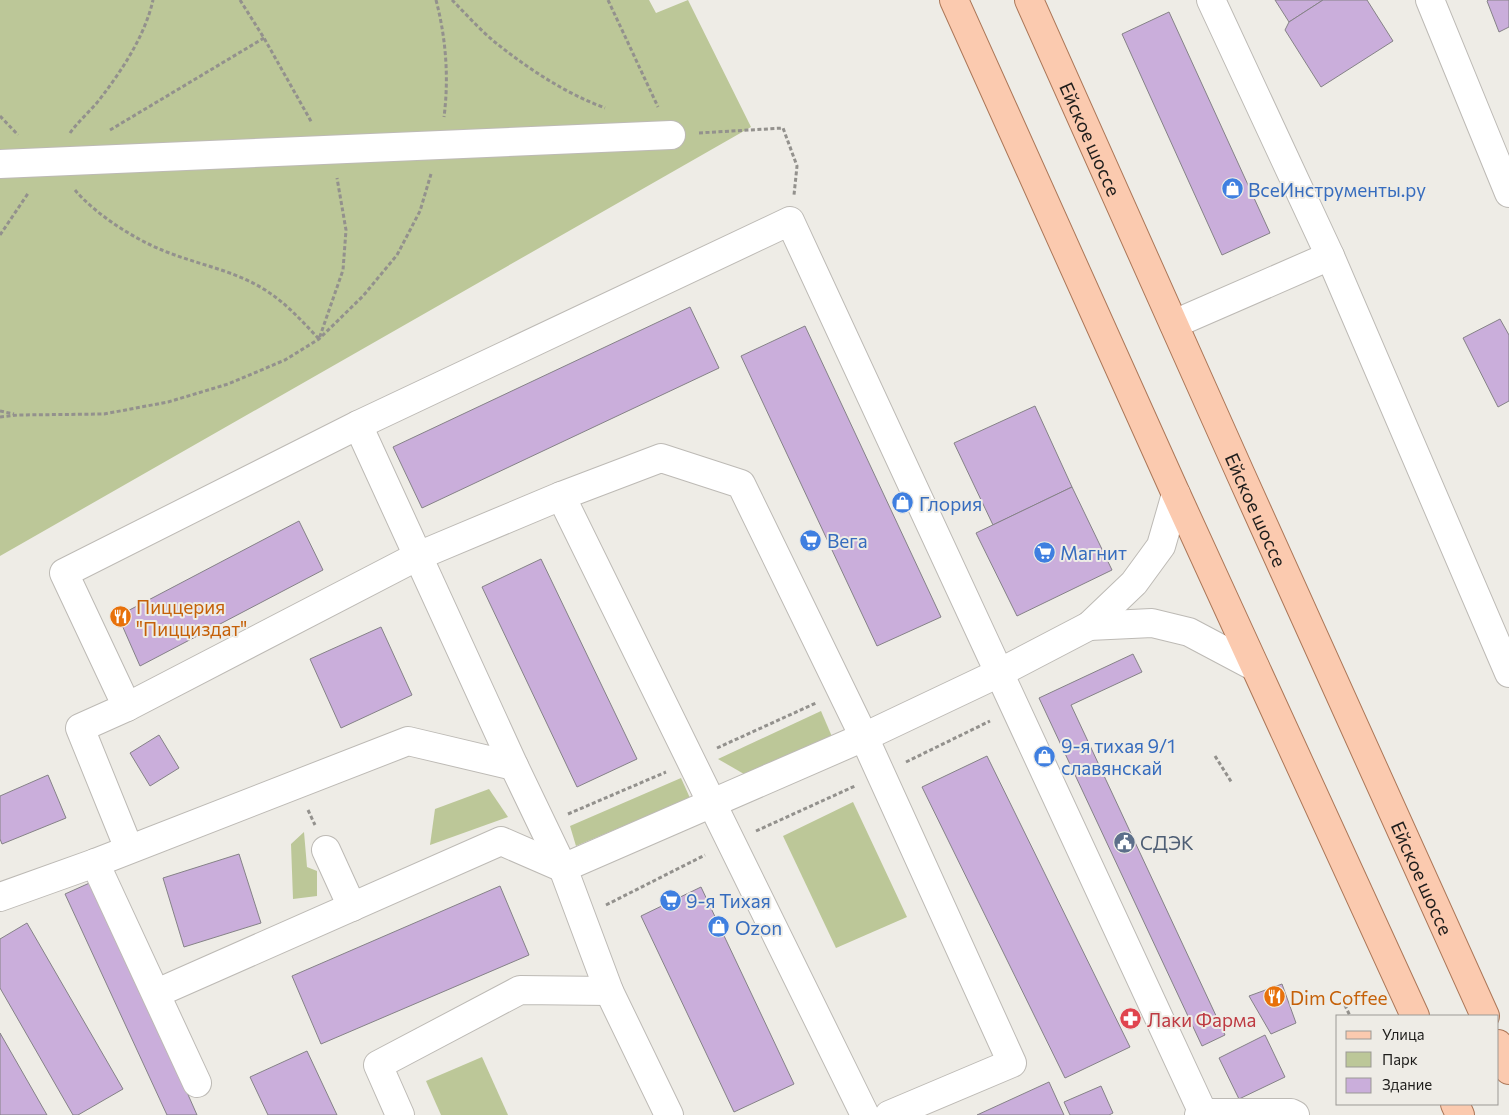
<svg xmlns="http://www.w3.org/2000/svg" width="1509" height="1115" font-family="Commissioner,sans-serif">
<rect width="100%" height="100%" fill="#eeece6"/>
<g fill="#bcc798">
<path d="M0,0H649L656,13L688,0L751,127L0,556Z"/>
<path d="M821,711L833,739L744,774L718,759Z"/>
<path d="M681,778L690,798L576,846L570,826Z"/>
<path d="M489,789L508,817L430,845L435,809Z"/>
<path d="M853,802L907,917L836,948L783,836Z"/>
<path d="M304,832L307,867L317,871V896L293,899L291,844Z"/>
<path d="M482,1057L508,1115H441L426,1081Z"/>
</g>
<g fill="#caaedb" stroke="#858287">
<path d="M1275,0H1323L1289,22Z"/>
<path d="M1323,0H1367L1393,41L1321,87L1285,30L1289,22Z"/>
<path d="M1488,0H1509V27L1499,32L1487,1Z"/>
<path d="M1169,12L1270,233L1222,255L1122,34Z"/>
<path d="M690,307L719,368L422,508L393,447Z"/>
<path d="M1500,319L1509,335V401L1498,407L1463,338Z"/>
<path d="M805,326L941,617L877,646L741,356Z"/>
<path d="M1035,406L1072,487L993,525L954,443Z"/>
<path d="M1072,487L1112,570L1017,616L976,533Z"/>
<path d="M299,521L323,570L140,666L118,616Z"/>
<path d="M541,559L637,759L577,787L482,587Z"/>
<path d="M381,627L412,695L341,728L310,659Z"/>
<path d="M1133,654L1142,672L1071,705L1225,1035L1202,1046L1039,698Z"/>
<path d="M159,735L179,768L150,786L130,753Z"/>
<path d="M987,756L1130,1047L1065,1078L922,787Z"/>
<path d="M48,775L66,818L2,844L0,839V796Z"/>
<path d="M239,854L261,923L184,947L163,878Z"/>
<path d="M94,881L197,1115H167L65,894Z"/>
<path d="M500,886L529,955L321,1044L292,976Z"/>
<path d="M701,887L794,1084L734,1112L641,916Z"/>
<path d="M27,923L123,1089L78,1115H73L0,988V939Z"/>
<path d="M1282,984L1296,1023L1271,1034L1249,996Z"/>
<path d="M0,1033L47,1115H0Z"/>
<path d="M1265,1035L1285,1077L1239,1099L1219,1058Z"/>
<path d="M307,1051L337,1115H268L250,1077Z"/>
<path d="M1049,1082L1064,1115H977Z"/>
<path d="M1101,1086L1113,1113L1109,1115H1070L1064,1102Z"/>
</g>
<g fill="none" stroke-linecap="round" stroke-linejoin="round">
<defs>
<g id="minor">
<path d="M1211,0L1330,256L1509,673"/>
<path d="M1430,0L1509,193"/>
<path d="M0,164L671,135"/>
<path d="M1174,324L1330,256"/>
<path d="M358,425L514,766L563,868L609,991L669,1115"/>
<path d="M561,496L865,1115"/>
<path d="M1089,626L1152,623L1189,632L1255,667"/>
<path d="M127,707L418,556L561,496L661,458L741,484L864,737L1012,1063L889,1115"/>
<path d="M129,849L80,728L127,707L64,573L358,425L790,221L1203,1113"/>
<path d="M326,850L352,907"/>
<path d="M95,863L197,1083"/>
<path d="M0,897L95,863L408,741L514,766"/>
<path d="M157,993L501,841L563,868L864,737L999,673L1089,626L1134,583L1161,546L1176,494"/>
<path d="M400,1115L378,1065L520,990L609,991"/>
<path d="M1199,1115L1203,1113H1291L1295,1115"/>
</g>
<g id="major">
<path d="M954,0L1176,494L1415,1016"/>
<path id="s1" d="M1029,0L1241,475L1485,1016"/>
<path d="M1498,1044L1509,1070"/>
<path d="M1455,1104L1460,1115"/>
</g>
</defs>
<use href="#minor" stroke="#bdbab5" stroke-width="30"/>
<use href="#major" stroke="#ac7758" stroke-width="30"/>
<g stroke="#93918d" stroke-width="3" stroke-dasharray="4 2.5" stroke-linecap="butt">
<path d="M240,0L264,38L312,123"/>
<path d="M436,0C446,38 449,78 444,117"/>
<path d="M452,0C466,14 480,30 496,43C530,70 565,93 605,108"/>
<path d="M608,0L658,107"/>
<path d="M0,116L18,135"/>
<path d="M110,130L264,38"/>
<path d="M70,133C80,119 93,109 103,95C124,67 145,35 153,0"/>
<path d="M699,133L783,128L797,166L794,195"/>
<path d="M75,190C94,213 134,239 162,250C195,264 230,269 262,288C284,301 301,320 319,339L343,270L346,230L337,178"/>
<path d="M0,235L29,192"/>
<path d="M0,411L14,414"/>
<path d="M0,417L18,415L104,414L168,402L228,384L285,360L319,339L363,296L397,255L420,211L431,174"/>
<path d="M717,748L816,703"/>
<path d="M1215,756L1232,783"/>
<path d="M906,762L990,721"/>
<path d="M308,810L315,825"/>
<path d="M568,814L666,772"/>
<path d="M756,831L855,786"/>
<path d="M606,905L705,855"/>
<path d="M1342,999L1350,1016"/>
<path d="M1336,1052H1338"/>
</g>
<use href="#minor" stroke="#fff" stroke-width="28"/>
<use href="#major" stroke="#fbcaaf" stroke-width="28"/>
</g>
<defs>
<symbol id="shop-disc" viewBox="-11 -11 22 22"><circle r="9.5" fill="#3f7fe0" stroke="#eeece6"/><path d="M-5-2.5h2.3a2.7 3.5 0 0 1 5.4 0H5L5.5 6h-11ZM-1.5-2.5h3a1.5 2.3 0 0 0-3 0Z" fill="#fff"/></symbol>
<symbol id="supermarket-disc" viewBox="-11 -11 22 22"><circle r="9.5" fill="#3f7fe0" stroke="#eeece6"/><path d="M-6-5.5h2.5l.6 2H6L4.5 2H-2.5L-4.4-4H-6ZM-1.5 3.2a1.3 1.3 0 1 0 .1 0ZM3 3.2a1.3 1.3 0 1 0 .1 0Z" fill="#fff"/></symbol>
<symbol id="restaurant-disc" viewBox="-11 -11 22 22"><circle r="9.5" fill="#e8710a" stroke="#eeece6"/><path d="M-5-6h1v4h1v-4h1v4h1v-4h1v5L-1.5 .5V6h-2V.5L-5-1ZM5-6V6H3V1.5H1.5Q1.5-4 5-6Z" fill="#fff"/></symbol>
<symbol id="civic-disc" viewBox="-11 -11 22 22"><circle r="9.5" fill="#5c6f8a" stroke="#eeece6"/><path d="M-.6-6.5H3V-4.5H.6V-3L4-1V1h2V6H-6V1h2V-1L-.6-3ZM-1.2 2.5V6h2.4V2.5Z" fill="#fff"/></symbol>
<symbol id="pharmacy-disc" viewBox="-11 -11 22 22"><circle r="9.5" fill="#e0444e" stroke="#eeece6"/><path d="M-2-6h4v4h4v4h-4v4h-4v-4h-4v-4h4Z" fill="#fff"/></symbol>
</defs>
<g fill-rule="evenodd">
<use href="#shop-disc" x="1220" y="176" width="25" height="25"/>
<use href="#shop-disc" x="890" y="490" width="25" height="25"/>
<use href="#supermarket-disc" x="798" y="528" width="25" height="25"/>
<use href="#supermarket-disc" x="1032" y="540" width="25" height="25"/>
<use href="#restaurant-disc" x="108" y="604" width="25" height="25"/>
<use href="#shop-disc" x="1032" y="744" width="25" height="25"/>
<use href="#civic-disc" x="1112" y="830" width="25" height="25"/>
<use href="#supermarket-disc" x="658" y="888" width="25" height="25"/>
<use href="#shop-disc" x="706" y="914" width="25" height="25"/>
<use href="#restaurant-disc" x="1262" y="984" width="25" height="25"/>
<use href="#pharmacy-disc" x="1118" y="1006" width="25" height="25"/>
</g>
<g text-anchor="middle" dominant-baseline="central" stroke-width="4" stroke-linejoin="round" paint-order="stroke">
<g font-size="19" fill="#1e1d1b" stroke="#eeece6">
<text stroke="none"><textPath href="#s1" startOffset="152">Ейское шоссе</textPath></text>
<text stroke="none"><textPath href="#s1" startOffset="558">Ейское шоссе</textPath></text>
<text stroke="none"><textPath href="#s1" startOffset="962">Ейское шоссе</textPath></text>
</g>
<g font-size="19" fill="#366cbe" stroke="#eeece6" text-anchor="start">
<text x="1248" y="189">ВсеИнструменты.ру</text>
<text x="919" y="503">Глория</text>
<text x="827" y="540">Вега</text>
<text x="1060" y="552">Магнит</text>
<text x="1061" y="745">9-я тихая 9/1<tspan x="1061" dy="22">славянскай</tspan></text>
<text x="686" y="900">9-я Тихая</text>
<text x="735" y="927">Ozon</text>
</g>
<g font-size="19" fill="#c56008" stroke="#eeece6" text-anchor="start">
<text x="136" y="606">Пиццерия<tspan x="136" dy="22">"Пицциздат"</tspan></text>
<text x="1290" y="997">Dim Coffee</text>
</g>
<g font-size="19" fill="#4e5e75" stroke="#eeece6" text-anchor="start">
<text x="1140" y="842">СДЭК</text>
</g>
<g font-size="19" fill="#be3a42" stroke="#eeece6" text-anchor="start">
<text x="1147" y="1019">Лаки Фарма</text>
</g>
</g>
<rect x="1336" y="1015" width="162" height="90" fill="#eeece6" stroke="#9b9995"/>
<rect x="1346" y="1031" width="25" height="8" fill="#fbcaaf" stroke="#9b9995"/>
<text x="1382" y="1040" font-size="15" fill="#1e1d1b">Улица</text>
<rect x="1346" y="1052" width="25" height="15" fill="#bcc798" stroke="#9b9995"/>
<text x="1382" y="1065" font-size="15" fill="#1e1d1b">Парк</text>
<rect x="1346" y="1078" width="25" height="15" fill="#caaedb" stroke="#9b9995"/>
<text x="1382" y="1090" font-size="15" fill="#1e1d1b">Здание</text>
</svg>
